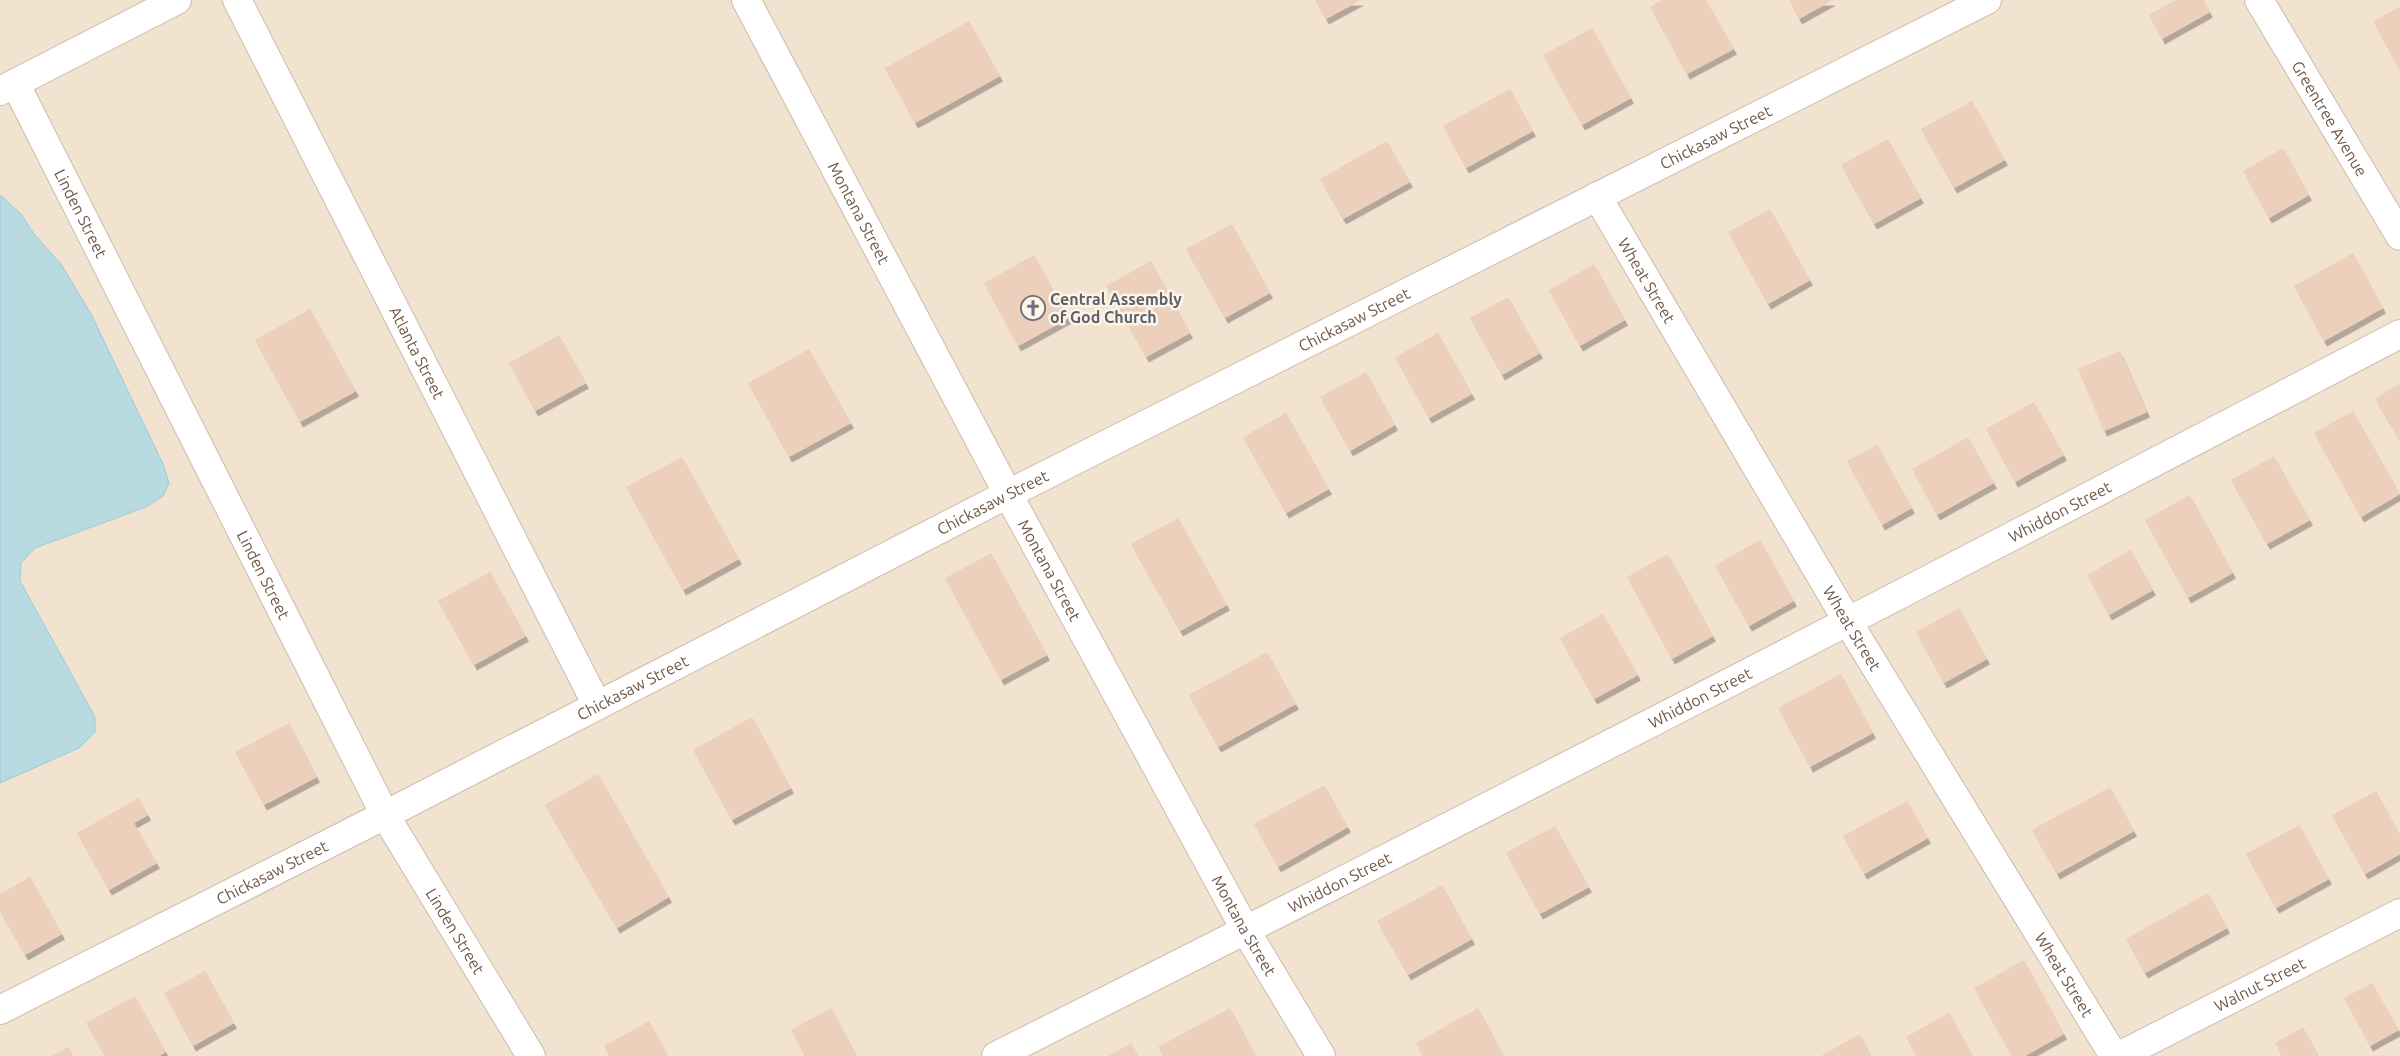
<svg xmlns="http://www.w3.org/2000/svg" width="2400" height="1056" font-family="Ubuntu,sans-serif">
<defs>
<filter id="shadow"><feDropShadow dx="3" dy="5.5" stdDeviation="0" flood-color="#0004"/></filter>
</defs>
<rect width="100%" height="100%" fill="#faf1e1"/>
<rect fill="#f1e3d0" x="0" y="0" width="2400" height="1056"/>
<path fill="#b8dbe2" stroke="#9fcad3" d="M0,195L21,214L34,234L61,264L91,314L163,464L169,483L163,496L146,507L35,548L21,563L20,581L95,717V732L79,748L0,783Z"/>
<g fill="#edd0bb" filter="url(#shadow)">
<path d="M1315,0H1361L1326,19Z"/>
<path d="M1662,0H1706L1734,49L1687,74L1650,7Z"/>
<path d="M1789,0H1833L1799,19Z"/>
<path d="M2176,0H2203L2210,12L2162,39L2149,15Z"/>
<path d="M2400,7V70L2373,21Z"/>
<path d="M969,21L1000,76L915,123L885,68Z"/>
<path d="M1592,28L1631,98L1582,125L1543,55Z"/>
<path d="M1510,89L1533,131L1466,168L1443,126Z"/>
<path d="M1972,101L2005,160L1954,188L1921,129Z"/>
<path d="M1888,139L1921,198L1874,224L1841,165Z"/>
<path d="M1387,141L1410,182L1343,219L1320,179Z"/>
<path d="M2283,148L2309,195L2269,218L2243,171Z"/>
<path d="M1770,209L1810,280L1768,304L1728,232Z"/>
<path d="M1232,224L1270,293L1225,318L1186,249Z"/>
<path d="M2353,253L2383,308L2324,341L2294,286Z"/>
<path d="M1034,255L1069,318L1018,346L984,283Z"/>
<path d="M1151,261L1190,333L1146,357L1106,286Z"/>
<path d="M1594,264L1625,320L1580,346L1549,290Z"/>
<path d="M1508,297L1540,353L1502,375L1470,318Z"/>
<path d="M310,309L356,391L300,422L255,340Z"/>
<path d="M1438,333L1472,394L1429,418L1395,357Z"/>
<path d="M559,335L586,383L535,411L509,363Z"/>
<path d="M809,349L851,423L789,457L748,383Z"/>
<path d="M2120,351L2147,412L2104,431L2078,369Z"/>
<path d="M1366,372L1395,425L1350,451L1320,397Z"/>
<path d="M2400,383V440L2375,399Z"/>
<path d="M2034,402L2064,455L2015,482L1986,429Z"/>
<path d="M2353,411L2400,494L2361,517L2314,433Z"/>
<path d="M1286,413L1329,489L1286,513L1243,437Z"/>
<path d="M1968,437L1994,483L1937,515L1912,469Z"/>
<path d="M1877,445L1912,508L1882,525L1847,461Z"/>
<path d="M2274,456L2310,520L2267,544L2231,480Z"/>
<path d="M682,457L739,559L683,590L626,487Z"/>
<path d="M2190,495L2233,573L2188,598L2145,520Z"/>
<path d="M1178,518L1227,605L1180,631L1131,544Z"/>
<path d="M1760,540L1794,601L1749,626L1715,565Z"/>
<path d="M2131,550L2153,590L2109,615L2087,575Z"/>
<path d="M991,553L1047,655L1001,680L945,578Z"/>
<path d="M1668,554L1713,636L1672,659L1627,577Z"/>
<path d="M490,572L526,636L474,665L438,601Z"/>
<path d="M1959,608L1987,659L1944,683L1916,632Z"/>
<path d="M1603,614L1638,675L1594,699L1560,638Z"/>
<path d="M1267,652L1296,704L1218,747L1189,695Z"/>
<path d="M1841,674L1873,733L1810,767L1778,708Z"/>
<path d="M752,717L791,788L732,820L693,750Z"/>
<path d="M289,723L317,777L264,805L235,752Z"/>
<path d="M598,774L669,897L617,928L545,805Z"/>
<path d="M1324,785L1348,827L1278,867L1254,824Z"/>
<path d="M2110,787L2134,831L2057,874L2032,830Z"/>
<path d="M2376,791L2400,835V854L2365,874L2332,815Z"/>
<path d="M139,798L148,815L134,823L157,863L109,890L77,833Z"/>
<path d="M1907,801L1928,838L1864,874L1843,836Z"/>
<path d="M2299,825L2329,879L2276,908L2246,854Z"/>
<path d="M1555,826L1589,887L1540,914L1506,853Z"/>
<path d="M30,877L62,934L25,955L0,911V894Z"/>
<path d="M1442,885L1472,939L1408,975L1377,921Z"/>
<path d="M2208,893L2227,928L2145,973L2126,939Z"/>
<path d="M2024,960L2064,1034L2025,1056H2012L1974,988Z"/>
<path d="M205,971L234,1023L193,1046L164,993Z"/>
<path d="M2372,983L2399,1030L2370,1046L2344,998Z"/>
<path d="M135,996L166,1052L159,1056H105L86,1023Z"/>
<path d="M831,1008L857,1056H805L791,1030Z"/>
<path d="M1230,1008L1256,1056H1163L1158,1047Z"/>
<path d="M1478,1008L1504,1056H1423L1416,1043Z"/>
<path d="M1949,1013L1973,1056H1916L1906,1037Z"/>
<path d="M649,1021L668,1056H609L604,1046Z"/>
<path d="M2303,1027L2319,1056H2282L2275,1043Z"/>
<path d="M1860,1034L1871,1056H1821Z"/>
<path d="M1131,1043L1138,1056H1108Z"/>
<path d="M68,1047L73,1056H51Z"/>
</g>
<g fill="none" stroke-linecap="round" stroke-linejoin="round">
<defs>
<g id="street">
<path id="s1" d="M237,0L597,705"/>
<path id="s2" d="M2259,0L2400,236"/>
<path id="s3" d="M15,83L385,815L531,1056"/>
<path d="M0,91L177,0"/>
<path id="s4" d="M1597,196L1848,622L2114,1056"/>
<path id="s5" d="M996,1056C1466,820 1934,578 2400,334"/>
<path id="s6" d="M2119,1056L2400,913"/>
</g>
<g id="secondary">
<path id="s7" d="M746,0L1008,494L1246,931L1321,1056"/>
<path id="s8" d="M0,1010L385,815L1008,494L1987,0"/>
</g>
</defs>
<use href="#street" stroke="#ccbbac" stroke-width="30"/>
<use href="#secondary" stroke="#cfbaa9" stroke-width="30"/>
<use href="#street" stroke="#fff" stroke-width="28"/>
<use href="#secondary" stroke="#fff" stroke-width="28"/>
</g>
<defs>
<symbol id="church-ring" viewBox="-11 -11 22 22"><circle r="9.5" fill="#fef5e7" stroke="#6b7280" stroke-width="1.5"/><path d="M-1.2-6h2.4v3.5h3.3v2.4h-3.3V6h-2.4V-.1h-3.3v-2.4h3.3Z" fill="#6b7280"/></symbol>
</defs>
<g fill-rule="evenodd">
<use href="#church-ring" x="1019" y="294" width="28" height="28"/>
</g>
<g text-anchor="middle" dominant-baseline="central" stroke-width="5" stroke-linejoin="round" paint-order="stroke">
<g font-size="16" fill="#6f584a" stroke="#fef5e7">
<text stroke="none"><textPath href="#s2" startOffset="138">Greentree Avenue</textPath></text>
<text stroke="none"><textPath href="#s8" startOffset="1925">Chickasaw Street</textPath></text>
<text stroke="none"><textPath href="#s3" startOffset="146">Linden Street</textPath></text>
<text stroke="none"><textPath href="#s7" startOffset="241">Montana Street</textPath></text>
<text stroke="none"><textPath href="#s4" startOffset="98">Wheat Street</textPath></text>
<text stroke="none"><textPath href="#s8" startOffset="1520">Chickasaw Street</textPath></text>
<text stroke="none"><textPath href="#s1" startOffset="396">Atlanta Street</textPath></text>
<text stroke="none"><textPath href="#s8" startOffset="1115">Chickasaw Street</textPath></text>
<text stroke="none"><textPath href="#s5" startOffset="1195">Whiddon Street</textPath></text>
<text stroke="none"><textPath href="#s7" startOffset="646">Montana Street</textPath></text>
<text stroke="none"><textPath href="#s3" startOffset="551">Linden Street</textPath></text>
<text stroke="none"><textPath href="#s4" startOffset="502">Wheat Street</textPath></text>
<text stroke="none"><textPath href="#s8" startOffset="710">Chickasaw Street</textPath></text>
<text stroke="none"><textPath href="#s5" startOffset="790">Whiddon Street</textPath></text>
<text stroke="none"><textPath href="#s8" startOffset="305">Chickasaw Street</textPath></text>
<text stroke="none"><textPath href="#s5" startOffset="385">Whiddon Street</textPath></text>
<text stroke="none"><textPath href="#s7" startOffset="1051">Montana Street</textPath></text>
<text stroke="none"><textPath href="#s3" startOffset="956">Linden Street</textPath></text>
<text stroke="none"><textPath href="#s4" startOffset="908">Wheat Street</textPath></text>
<text stroke="none"><textPath href="#s6" startOffset="158">Walnut Street</textPath></text>
</g>
<g font-size="16" font-weight="bold" fill="#5b616d" stroke="#fef5e7" text-anchor="start">
<text x="1050" y="299">Central Assembly<tspan x="1050" dy="18">of God Church</tspan></text>
</g>
</g>
</svg>
